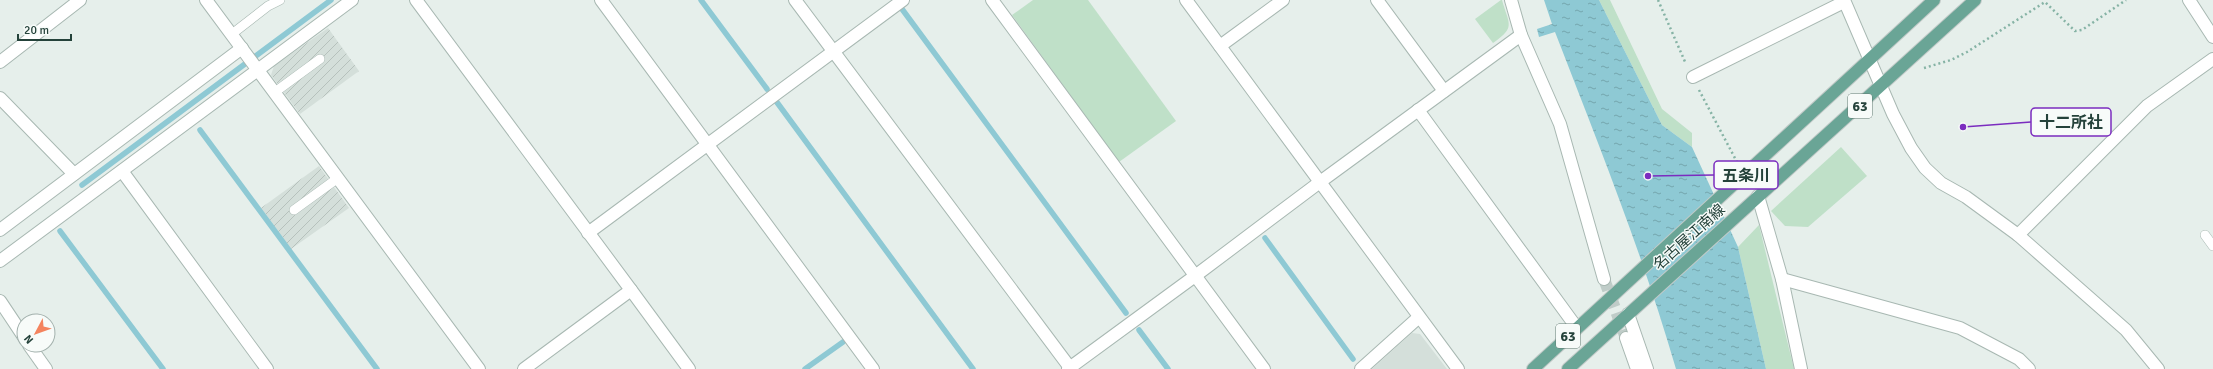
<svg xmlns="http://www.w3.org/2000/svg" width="2213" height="369" font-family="Signika,'Noto Sans JP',sans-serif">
<defs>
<pattern id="industrial-furrows" width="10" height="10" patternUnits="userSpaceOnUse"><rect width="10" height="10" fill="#d4dfda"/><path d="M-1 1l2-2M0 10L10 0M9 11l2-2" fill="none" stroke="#b6c1bc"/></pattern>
<pattern id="water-ripples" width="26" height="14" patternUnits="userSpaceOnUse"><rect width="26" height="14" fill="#8ec9d4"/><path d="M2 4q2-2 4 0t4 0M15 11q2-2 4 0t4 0" fill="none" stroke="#74a5ad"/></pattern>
</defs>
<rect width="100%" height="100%" fill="#e6efeb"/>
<path fill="#d4dfda" d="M1412,333L1420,334L1447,369H1372Z"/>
<g fill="url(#industrial-furrows)">
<path d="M328,28L359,71L300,114L271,75L274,66Z"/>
<path d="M319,166L349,208L291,249L261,208Z"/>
</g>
<g fill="#bfe0c8">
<path d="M1033,0H1088L1176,121L1119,162L1012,15Z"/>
<path d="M1501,0H1502C1509,25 1516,27 1493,43L1475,19Z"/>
<path d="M1599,0H1610L1662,109L1692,133V147L1662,125Z"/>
<path d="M1841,147L1867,176L1808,227L1785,226L1771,211Z"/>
<path d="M1759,225L1794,369H1766L1738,247Z"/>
</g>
<path fill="url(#water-ripples)" d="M1544,0H1599L1662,125L1692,147L1738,247L1766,369H1676C1643,255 1598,143 1555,32L1539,37L1537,29L1552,24Z"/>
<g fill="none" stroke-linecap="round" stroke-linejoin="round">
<g stroke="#8ec9d4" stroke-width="5.5">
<path d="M701,0L767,89"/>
<path d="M902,9L1126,313"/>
<path d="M776,101L973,369"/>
<path d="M200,130L377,369"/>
<path d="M82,185L331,0"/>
<path d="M60,231L163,369"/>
<path d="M1265,238L1353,359"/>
<path d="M1139,330L1168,369"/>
<path d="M805,369L843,342"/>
</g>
<path stroke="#bfccc8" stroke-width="12" stroke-dasharray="12 6" stroke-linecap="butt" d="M1604,279L1626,338"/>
<defs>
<g id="service">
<path d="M232,34L268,6L280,0"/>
<path d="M275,92L320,59"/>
<path d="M294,210L338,178"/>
<path d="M2205,235L2213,246"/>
</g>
<g id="minor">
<path d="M206,0L479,369"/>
<path d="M416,0L631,290"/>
<path d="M601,0L873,369"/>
<path d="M795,0L1071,369"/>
<path d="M992,0L1264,369"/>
<path d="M1186,0L1320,182L1521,35L1511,0"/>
<path d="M1377,0L1444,91"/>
<path d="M1844,0L1893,114L1911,148L1925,168L1941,183L1966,197L2018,235L2126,330L2158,369"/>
<path d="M2189,0L2213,37"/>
<path d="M1521,35L1560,124L1604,279"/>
<path d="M1220,46L1283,0"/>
<path d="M0,62L80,0"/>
<path d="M1693,77L1844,2"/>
<path d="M0,98L74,174"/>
<path d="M1418,110L1577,328"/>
<path d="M122,171L267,369"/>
<path d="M1758,196L1782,279L1801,369"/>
<path d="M0,230L242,48"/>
<path d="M588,233L903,0"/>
<path d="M2018,235L2147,106L2213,59"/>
<path d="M0,261L352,0"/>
<path d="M1782,279L1960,328L2019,359L2029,369"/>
<path d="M1628,314L1647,369"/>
<path d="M1626,338L1637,369"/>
<path d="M524,369L631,290L689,369"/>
<path d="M1068,369L1195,276L1320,182L1458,369"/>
<path d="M1361,369L1419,317"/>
</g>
<g id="tertiary">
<path d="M0,301L24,337"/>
<path d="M29,345L46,369"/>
</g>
<g id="primary">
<path d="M1533,369L1934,0"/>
<path d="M1568,369L1975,0"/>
</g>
</defs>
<use href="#service" stroke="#a8b8b2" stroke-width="10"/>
<use href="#minor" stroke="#a8b8b2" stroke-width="14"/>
<use href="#tertiary" stroke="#a8b8b2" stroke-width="14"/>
<use href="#primary" stroke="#c2cac8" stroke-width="14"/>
<g stroke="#86b3a5" stroke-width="2.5" stroke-dasharray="2 3" stroke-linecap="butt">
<path d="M1658,0L1686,64"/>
<path d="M1924,68L1951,60L1967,52L2045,2L2075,31L2082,30L2126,0"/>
<path d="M1699,90L1737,162"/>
</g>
<use href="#service" stroke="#fff" stroke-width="9"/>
<use href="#minor" stroke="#fff" stroke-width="12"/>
<use href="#tertiary" stroke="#fff" stroke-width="12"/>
<use href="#primary" stroke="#6aa596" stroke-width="12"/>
</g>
<g text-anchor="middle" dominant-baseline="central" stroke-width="3" stroke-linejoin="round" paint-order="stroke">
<g fill="#f7fbf9" stroke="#637a73" stroke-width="1">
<rect x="1848" y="94" width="24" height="24" rx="3"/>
<rect x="1556" y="324" width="24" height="24" rx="3"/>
</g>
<g font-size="14" font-weight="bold" fill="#24423a">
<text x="1860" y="106">63</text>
<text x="1568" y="336">63</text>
</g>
<g font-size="15" fill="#24423a" stroke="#f7fbf9">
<text transform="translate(1689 237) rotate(-42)">名古屋江南線</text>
</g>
</g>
<path fill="none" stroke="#7b2cbf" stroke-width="1.5" d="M1963 127L2031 122M1648 176L1714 175"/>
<g fill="#7b2cbf" stroke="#f7fbf9" stroke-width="1.5">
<circle cx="1963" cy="127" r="4"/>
<circle cx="1648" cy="176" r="4"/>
</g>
<g fill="#f7fbf9" stroke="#7b2cbf" stroke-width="1.5">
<rect x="2031" y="108" width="80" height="28" rx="4"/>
<rect x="1714" y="161" width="64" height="28" rx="4"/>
</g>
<g font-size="16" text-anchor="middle" font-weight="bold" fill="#24423a">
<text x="2071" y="128">十二所社</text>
<text x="1746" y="181">五条川</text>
</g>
<g transform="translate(36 333) rotate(229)"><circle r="19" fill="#f7fbf9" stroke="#a3b1ad"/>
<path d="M0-3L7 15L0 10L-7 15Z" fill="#f4845f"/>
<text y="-6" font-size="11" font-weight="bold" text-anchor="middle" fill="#24423a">N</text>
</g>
<path d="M18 34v6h53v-6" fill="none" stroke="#24423a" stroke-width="2"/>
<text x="24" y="34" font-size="12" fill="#24423a" stroke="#f7fbf9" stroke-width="3" paint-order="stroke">20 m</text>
</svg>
